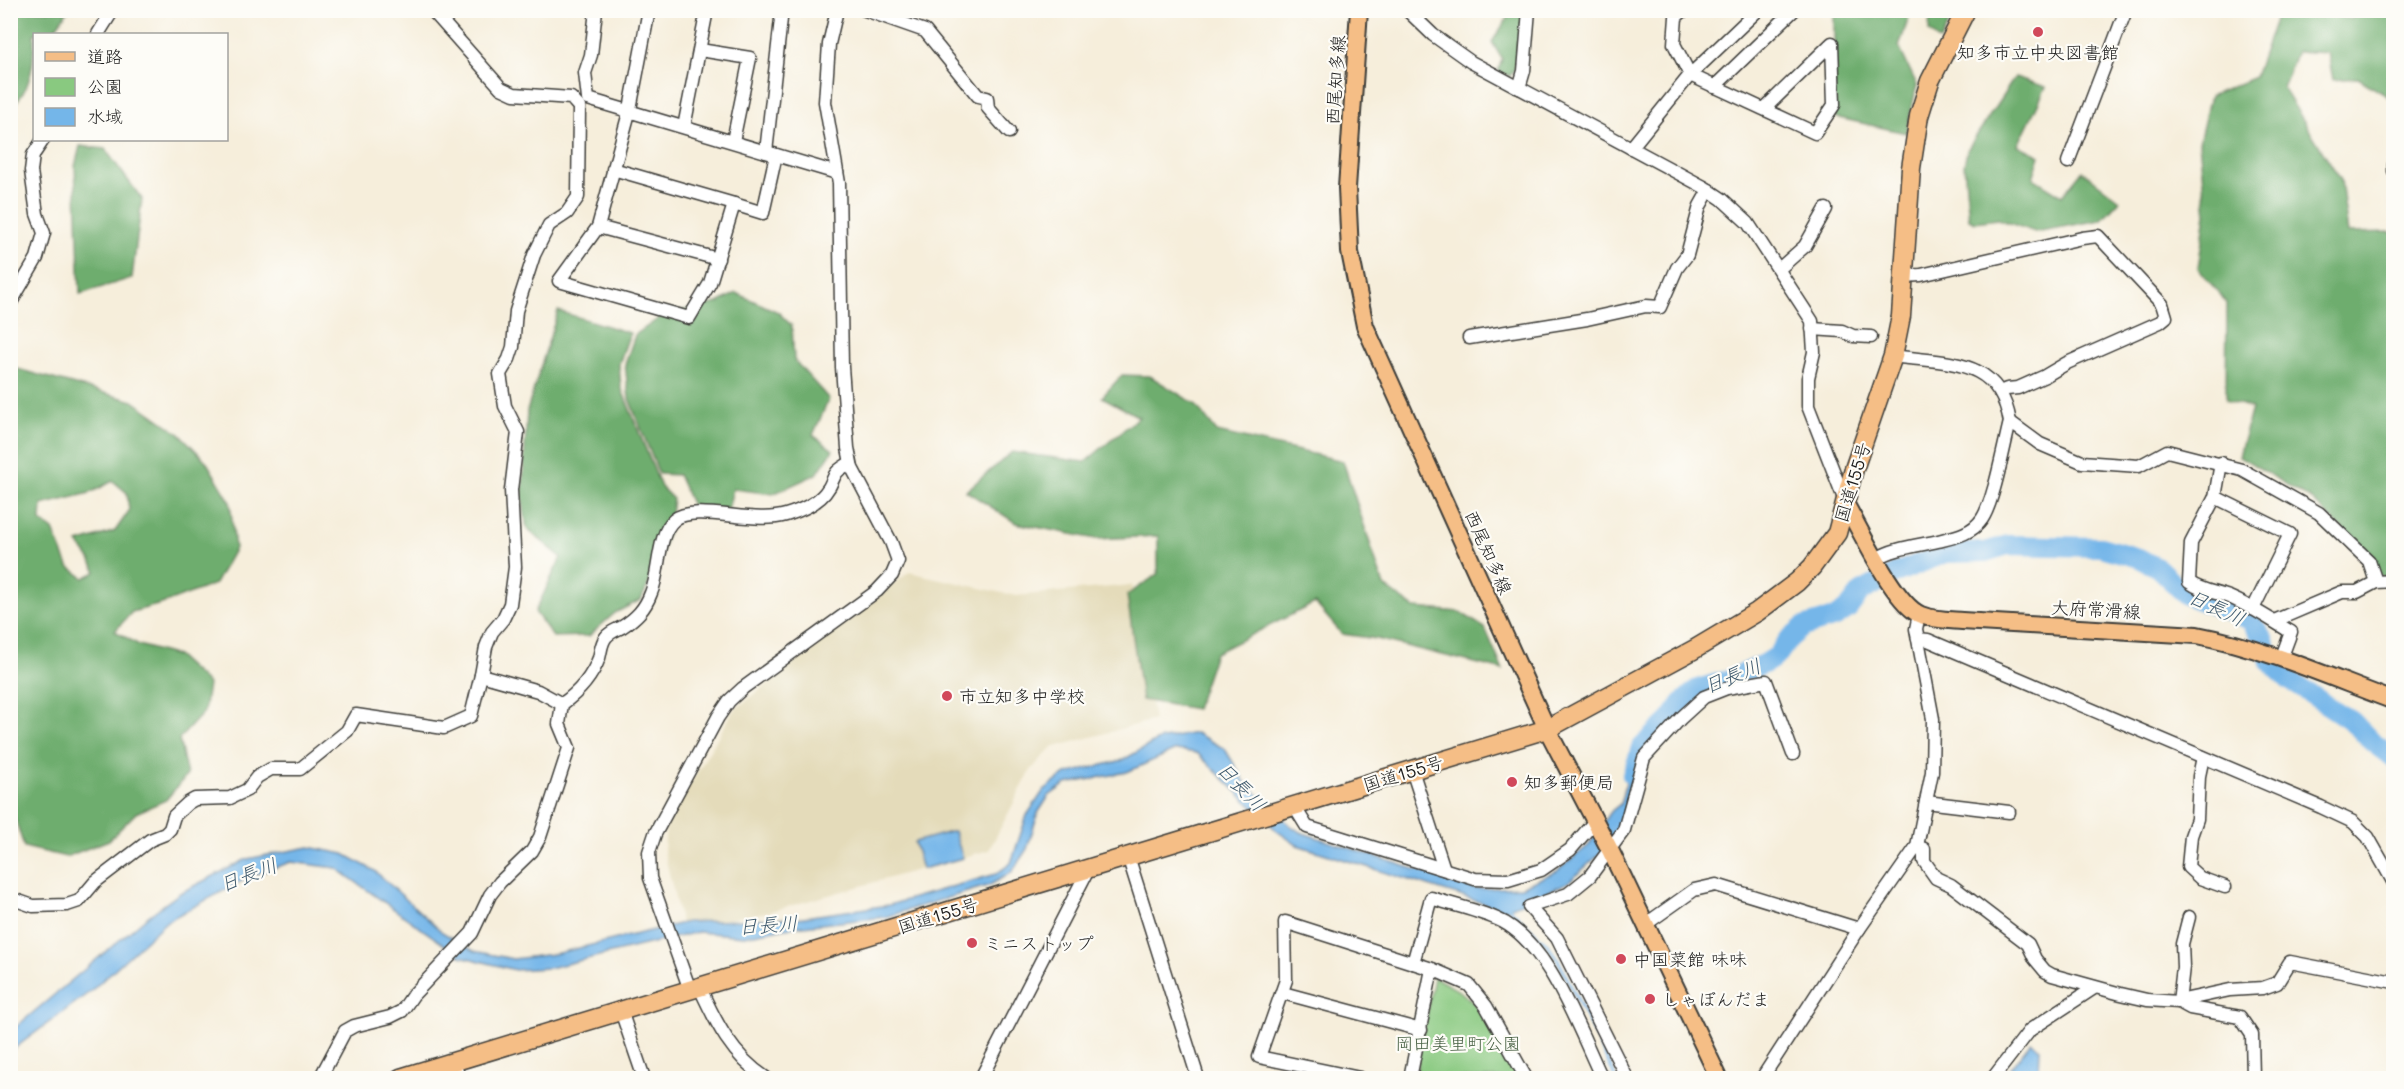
<svg xmlns="http://www.w3.org/2000/svg" width="2404" height="1089" font-family="Mali,'Klee One',sans-serif">
<rect width="100%" height="100%" fill="#fdfcf7"/>
<filter id="ink" filterUnits="userSpaceOnUse"><feTurbulence type="fractalNoise" baseFrequency=".0167" numOctaves="2"/><feDisplacementMap in="SourceGraphic" scale="12" xChannelSelector="R" yChannelSelector="G"/><feConvolveMatrix kernelMatrix="1 2 1 2 8 2 1 2 1" color-interpolation-filters="sRGB"/></filter>
<filter id="wash" filterUnits="userSpaceOnUse"><feTurbulence type="fractalNoise" baseFrequency=".008" numOctaves="4" result="noise"/><feDisplacementMap in="SourceGraphic" scale="24" xChannelSelector="R" yChannelSelector="G"/><feGaussianBlur stdDeviation="1.35" result="paint"/><feColorMatrix in="noise" values="0 0 0 0 0 0 0 0 0 0 0 0 0 0 0 0 0 1.4 0 .05"/><feComposite in="paint" operator="in"/></filter>
<g filter="url(#wash)">
<rect width="100%" height="100%" fill="#f6eedb"/>
<path fill="#e4dbba" d="M909,572L1016,596L1132,585L1154,720L1051,748L1031,770L989,850L768,912L682,927L664,852L666,826L733,711Z"/>
<path fill="#89c980" stroke="#52724e" stroke-width="1.5" d="M1434,977L1461,992L1478,1007L1518,1078H1415Z"/>
<g fill="#6ead6e" stroke="#456445" stroke-width="1.5" fill-rule="evenodd">
<path d="M11,10L68,11L51,34H34C34,62 33,88 11,107Z"/>
<path d="M1504,11H1522L1525,17L1515,69L1510,76L1498,71L1502,59L1492,42L1507,19Z"/>
<path d="M1834,11H1911L1899,47L1917,85L1906,133L1834,117Z"/>
<path d="M1930,11H1955L1940,41L1929,32Z"/>
<path d="M2278,11H2321L2323,14L2352,19L2355,11H2393V100L2358,78L2333,80L2328,53L2297,51L2283,88L2341,180L2348,233L2393,232L2392,578L2380,576L2374,560L2312,500L2239,456L2252,408L2226,400L2227,303L2198,268L2206,214L2199,142L2210,96L2255,77Z"/>
<path d="M2015,77L2046,87L2018,145L2040,156L2033,178L2062,196L2082,171L2120,200L2101,220L2035,232L1998,219L1975,222L1969,219L1964,165L1967,150Z"/>
<path d="M80,146L105,149L142,199L132,278L80,294L75,166Z"/>
<path d="M736,293L778,312L792,326L794,360L829,399L813,435L833,450L817,474L773,494L733,489L728,510L693,508L678,475L659,474L629,399L625,364L635,335L665,314L718,303Z"/>
<path d="M558,311L630,333L619,364L621,387L661,487L673,499L670,522L660,560L641,600L615,613L589,636L553,637L535,612L561,557L527,529L522,497L527,411Z"/>
<path d="M11,368H14L133,401L180,434L206,461L230,501L235,548L215,584L165,603L132,612L115,631L139,645L177,656L208,684L204,712L179,739L187,775L166,800L136,813L109,840L66,857L24,847L11,806ZM113,481L127,493L129,511L115,531L78,543L90,559L96,572L84,578L68,566L53,530L41,521L42,505L90,493Z"/>
<path d="M1122,375L1150,376L1195,404L1217,432L1343,461L1384,586L1415,608L1460,612L1485,628L1503,670L1377,639L1342,634L1315,603L1215,653L1196,709L1142,700L1127,595L1158,574V536L1096,539L1016,523L966,491L1012,452L1085,462L1139,417L1102,397Z"/>
</g>
<g fill="#74b6e9" stroke="#486982" stroke-width="1.5">
<path d="M1196,733L1225,749L1245,782L1290,825L1300,832L1476,889L1521,887L1557,871L1589,845L1609,813L1620,804L1635,750L1641,752L1619,829L1599,855L1567,883L1505,910L1297,845L1277,831L1197,753L1176,750L1127,772L1066,784L1049,796L1038,813L1027,849L1012,872L990,885L885,917L785,928L744,936L698,932L549,968L515,970L460,956L336,868L291,862L251,876L167,921L91,991L11,1051V1031L147,917L180,893L247,859L309,847L344,854L375,871L442,932L474,951L513,959L554,954L687,922L797,918L889,905L996,874L1011,863L1027,815L1044,790L1066,774L1123,760L1158,740Z"/>
<path d="M954,831L963,858L922,869L914,842Z"/>
<path d="M2031,1042L2040,1048L2039,1070L2047,1078H2003Z"/>
</g>
<g fill="none" stroke-linecap="round" stroke-linejoin="round">
<path stroke="#74b6e9" stroke-width="3" d="M1508,907L1546,943L1558,960L1616,1078"/>
<path stroke="#74b6e9" stroke-width="20" d="M1632,775L1642,747L1670,720L1682,703L1697,689L1731,679L1766,663L1777,656L1789,639L1803,627L1836,617L1848,609L1861,592L1898,572L1946,553L1985,552L2008,545L2101,547L2139,558L2158,568L2186,595L2250,620L2264,640L2270,662L2289,680L2353,722L2371,741L2394,759"/>
</g>
</g>
<g filter="url(#ink)">
<g fill="none" stroke-linecap="round" stroke-linejoin="round">
<defs>
<g id="minor">
<path d="M596,10L591,55L585,73L588,99L837,173"/>
<path d="M649,10L630,109L598,227L559,281L689,318L710,283L734,204L763,213L776,155"/>
<path d="M865,10L925,31L978,96L987,98L988,108L1009,132"/>
<path d="M1407,10L1433,35L1471,62L1704,187L1722,199L1748,223L1812,321L1814,352L1808,378V406L1845,501"/>
<path d="M1684,10L1676,17L1674,44L1690,75L1815,133L1834,105L1832,43L1764,109"/>
<path d="M98,34L113,10"/>
<path d="M700,50L750,58L733,141"/>
<path d="M1714,87L1794,10"/>
<path d="M1519,88L1524,71L1529,10"/>
<path d="M684,127L707,10"/>
<path d="M1631,148L1690,75L1758,10"/>
<path d="M766,152L782,10"/>
<path d="M2068,162L2126,10"/>
<path d="M2394,164V171"/>
<path d="M613,169L734,204"/>
<path d="M598,227L718,259"/>
<path d="M1779,269L1805,246L1826,209"/>
<path d="M1904,276L1921,275L2082,238L2098,236L2162,304L2166,317L2160,322L2067,363L2045,376L2018,388L2007,389L2000,392"/>
<path d="M10,304L37,258L44,233L37,214L31,171L33,155L43,140"/>
<path d="M1812,329L1842,331L1853,336L1871,337"/>
<path d="M1469,338L1587,319L1646,306L1660,307L1677,268L1687,255L1700,206L1709,190"/>
<path d="M2010,422L2040,444L2082,462L2139,466L2167,451L2242,470L2319,513L2369,561L2376,582"/>
<path d="M2221,463L2215,497L2191,543L2189,582C2201,591 2215,592 2229,597C2251,606 2271,620 2291,632L2281,659"/>
<path d="M2215,497L2290,534L2253,609"/>
<path d="M1876,559C1894,548 1917,546 1938,541C1954,537 1972,534 1982,519C1994,501 2004,445 2010,422C1999,356 1946,364 1893,356"/>
<path d="M2274,621L2342,592H2357L2376,582L2394,581"/>
<path d="M1918,639L1928,640L2321,807L2353,822L2368,837L2394,883"/>
<path d="M481,675L538,691L562,704"/>
<path d="M2203,757L2199,776L2197,819L2191,836L2188,867L2200,878L2225,887"/>
<path d="M1412,770L1444,869"/>
<path d="M1926,802L2009,812"/>
<path d="M1294,806L1307,827L1475,879L1508,880L1541,870L1570,850L1595,821"/>
<path d="M1917,846L1924,849V861L1936,878L1951,885L2028,944L2035,959L2045,971L2052,975L2121,994L2147,1000L2179,1002L2190,1008L2240,1017L2252,1035L2253,1078"/>
<path d="M1128,856L1198,1078"/>
<path d="M10,898L33,906L67,905L79,901L95,882L150,840L165,834L170,829L174,816L188,803L195,799L230,798L247,790L257,777L271,769H300L347,731L356,715L444,728L471,716L481,675L486,647L492,632L503,619L510,604L515,567L511,490L518,432L505,406L500,374L509,359L513,347L516,311L534,255L549,225L567,213L578,197L579,107L571,98L514,94L501,88L432,10"/>
<path d="M1646,924L1694,890L1716,885L1859,929"/>
<path d="M1413,963L1431,898C1453,905 1477,910 1497,919C1548,940 1579,1031 1602,1078"/>
<path d="M700,988C716,1023 732,1056 766,1078"/>
<path d="M690,990L650,878L649,852L655,834L718,717L729,701L743,688L877,591L892,575L898,561L891,542L852,468L848,448L842,367L839,183L825,102L829,44L837,10"/>
<path d="M1283,993L1421,1030"/>
<path d="M2179,1002L2183,967L2182,944L2189,917"/>
<path d="M2184,1003L2188,999L2230,990L2263,988L2277,983L2290,962L2394,982"/>
<path d="M621,1011L644,1078"/>
<path d="M454,1062L459,1078"/>
<path d="M320,1078L345,1031L354,1026L390,1017L402,1011L413,995L472,933L490,895L500,882L532,851L540,837L569,748L559,724L562,704C579,692 592,677 599,658C601,651 601,643 606,637C610,632 616,630 622,627C636,618 645,609 651,593C660,573 657,534 674,520C694,503 754,525 786,515C799,511 816,504 825,493C838,477 828,475 850,463"/>
<path d="M981,1078L1089,868"/>
<path d="M1360,1078L1259,1057L1286,980L1285,922L1432,969L1469,985L1486,1006L1526,1078"/>
<path d="M1410,1078L1432,969"/>
<path d="M1627,1078L1557,938L1529,907L1568,894L1590,876L1624,830L1644,758L1681,718L1704,697L1727,688L1766,681L1793,754"/>
<path d="M1762,1078L1859,929L1917,846L1932,772L1933,719L1916,629L1919,614"/>
<path d="M1993,1078L2030,1030L2094,988"/>
</g>
<g id="major">
<path d="M1359,10L1347,188L1350,252L1365,326L1547,729L1610,850L1719,1078"/>
<path d="M1846,505C1861,531 1895,605 1921,615C1934,620 1949,620 1962,621L2197,635C2265,648 2329,677 2394,701"/>
</g>
<path id="highway" d="M400,1078L1547,729L1695,649L1757,612L1797,582L1812,567L1837,533L1854,469L1893,356L1901,316L1911,168L1919,116L1930,81L1966,10"/>
</defs>
<use href="#minor" stroke="#3d3c39" stroke-width="15"/>
<use href="#major" stroke="#3d3c39" stroke-width="20"/>
<use href="#highway" stroke="#3d3c39" stroke-width="21"/>
<use href="#minor" stroke="#fff" stroke-width="12"/>
<use href="#major" stroke="#f5be86" stroke-width="16"/>
<use href="#highway" stroke="#f5be86" stroke-width="18"/>
</g>
</g>
<g fill="#d1495b" stroke="#fdfcf7" stroke-width="2">
<circle cx="2038" cy="32" r="6"/>
<circle cx="947" cy="696" r="6"/>
<circle cx="1512" cy="782" r="6"/>
<circle cx="972" cy="943" r="6"/>
<circle cx="1621" cy="959" r="6"/>
<circle cx="1650" cy="999" r="6"/>
</g>
<g text-anchor="middle" dominant-baseline="central" stroke-width="4.5" stroke-linejoin="round" paint-order="stroke">
<g font-size="18" fill="#1c1c1c" stroke="#fdfcf7" text-anchor="start">
<text x="2038" y="52" text-anchor="middle">知多市立中央図書館</text>
<text x="959" y="696">市立知多中学校</text>
<text x="1524" y="782">知多郵便局</text>
<text x="984" y="943">ミニストップ</text>
<text x="1633" y="959">中国菜館 味味</text>
<text x="1662" y="999">しゃぼんだま</text>
</g>
<g font-size="18" fill="#1c1c1c" stroke="#fdfcf7">
<text transform="translate(1335 80) rotate(-86)">西尾知多線</text>
<text transform="translate(1852 482) rotate(-73)">国道155号</text>
<text transform="translate(1489 552) rotate(66)">西尾知多線</text>
<text transform="translate(2096 609) rotate(3)">大府常滑線</text>
<text transform="translate(1403 773) rotate(-17)">国道155号</text>
<text transform="translate(938 915) rotate(-17)">国道155号</text>
</g>
<g font-size="18" fill="#486144" stroke="#fdfcf7">
<text x="1458" y="1043">岡田美里町公園</text>
</g>
<g font-size="20" font-style="italic" fill="#3f5a6e" stroke="#fdfcf7">
<text transform="translate(2217 607) rotate(25)">日長川</text>
<text transform="translate(1732 675) rotate(-22)">日長川</text>
<text transform="translate(1242 786) rotate(46)">日長川</text>
<text transform="translate(248 874) rotate(-21)">日長川</text>
<text transform="translate(768 924) rotate(-4)">日長川</text>
</g>
</g>
<rect width="2404" height="1089" fill="none" stroke="#fdfcf7" stroke-width="36"/>
<rect x="33" y="33" width="195" height="108" fill="#fdfcf7" stroke="#a3a29f" stroke-width="1.5"/>
<rect x="45" y="52" width="30" height="9" fill="#f5be86" stroke="#a3a29f" stroke-width="1.5"/>
<text x="87" y="63" font-size="18" fill="#1c1c1c">道路</text>
<rect x="45" y="78" width="30" height="18" fill="#89c980" stroke="#a3a29f" stroke-width="1.5"/>
<text x="87" y="93" font-size="18" fill="#1c1c1c">公園</text>
<rect x="45" y="108" width="30" height="18" fill="#74b6e9" stroke="#a3a29f" stroke-width="1.5"/>
<text x="87" y="123" font-size="18" fill="#1c1c1c">水域</text>
</svg>
